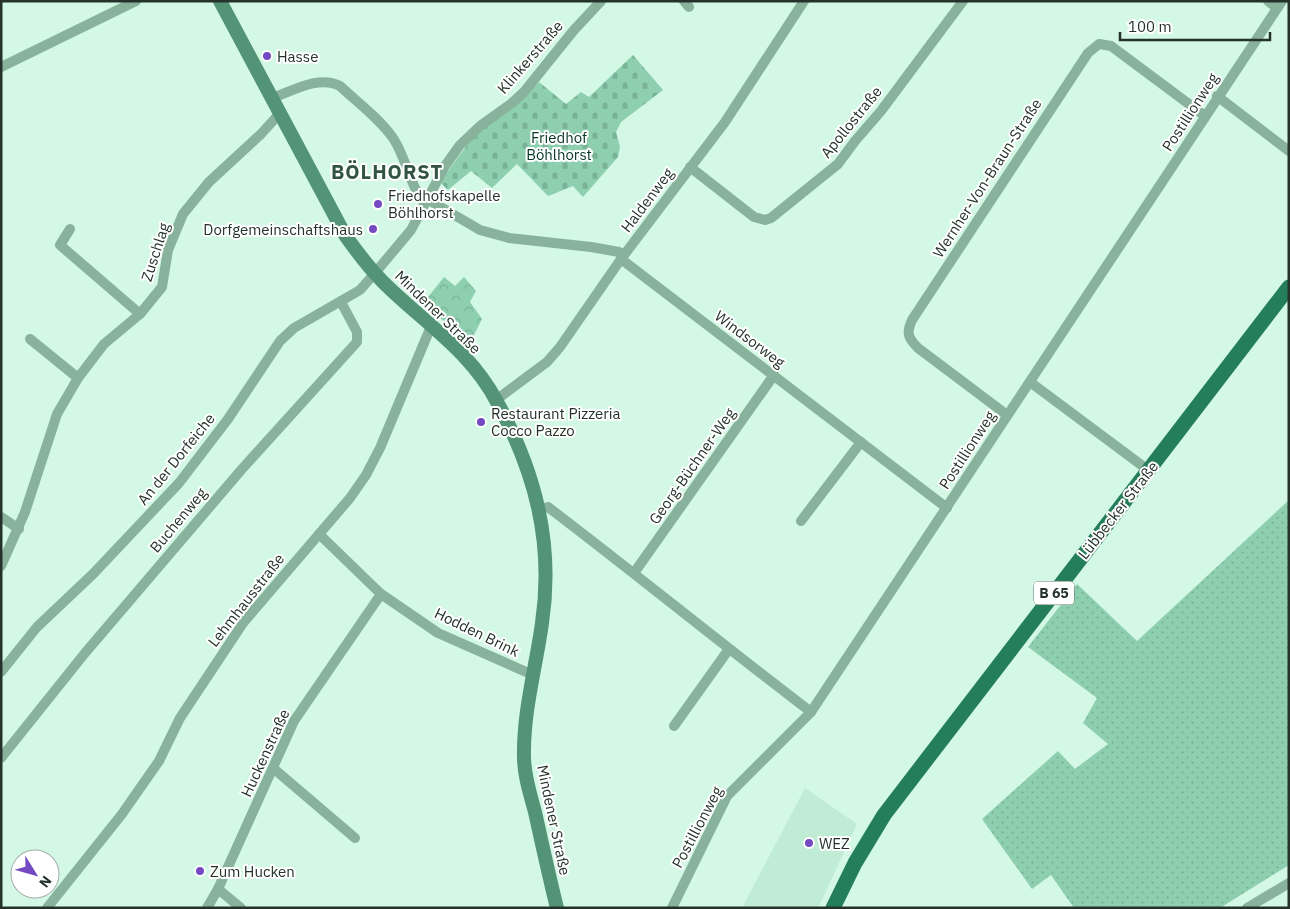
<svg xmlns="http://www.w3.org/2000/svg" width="1290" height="909" font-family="'IBM Plex Sans',sans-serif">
<defs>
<pattern id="grass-dots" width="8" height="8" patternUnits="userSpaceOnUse" patternTransform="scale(1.25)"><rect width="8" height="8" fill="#8ecfaf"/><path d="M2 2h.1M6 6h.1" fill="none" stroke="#7ab297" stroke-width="1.8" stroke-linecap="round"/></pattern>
<pattern id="forest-crowns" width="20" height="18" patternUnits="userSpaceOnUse" patternTransform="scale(1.25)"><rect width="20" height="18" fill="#8ecfaf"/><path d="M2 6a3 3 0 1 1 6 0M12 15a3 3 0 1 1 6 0" fill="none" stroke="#7ab297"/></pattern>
<pattern id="cemetery-stones" width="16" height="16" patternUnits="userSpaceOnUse" patternTransform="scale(1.25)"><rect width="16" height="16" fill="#8ecfaf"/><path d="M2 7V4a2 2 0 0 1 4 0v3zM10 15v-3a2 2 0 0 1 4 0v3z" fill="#7ab297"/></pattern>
</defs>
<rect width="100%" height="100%" fill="#d3f8e5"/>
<path fill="#c0ebd5" d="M805,788L857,824L818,908H742Z"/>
<path fill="url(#grass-dots)" d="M1289,500V865L1220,908H1074L1051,875L1032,889L982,819L1058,751L1075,769L1108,744L1083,723L1097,698L1028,647L1077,584L1137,641Z"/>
<path fill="url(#forest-crowns)" d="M444,277L455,286L464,277L476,291L470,302L482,319L473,337L462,339L424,302Z"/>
<path fill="url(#cemetery-stones)" d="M633,55L663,90L621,122L616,132L620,147L618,157L583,197L573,186L548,196L517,164L492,188L471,171L448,190L440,182L468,144L484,128L513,107L539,82L566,104L581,92L589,97Z"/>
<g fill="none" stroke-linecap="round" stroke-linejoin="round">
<g stroke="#89b29d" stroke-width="10">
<path d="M684,1L689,7"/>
<path d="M1268,1L1277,8"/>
<path d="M1,67L136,1"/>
<path d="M1217,96L1289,151"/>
<path d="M273,98C294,90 319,75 340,86C357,102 379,118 393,138C406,157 410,187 425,203"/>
<path d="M690,167L754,217L765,220L771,218L838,164L855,141L881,111L963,1"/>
<path d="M427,199L480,230L509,238L591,247L619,252L624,255"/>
<path d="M70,229L60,245L140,314"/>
<path d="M621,259L947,508"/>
<path d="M30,339L78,378"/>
<path d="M1030,382L1148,470"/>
<path d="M496,400L547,362L560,347L621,259L725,122L804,1"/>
<path d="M1007,415L918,348C908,338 906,333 912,320L1088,53L1099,44L1111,46L1205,116"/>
<path d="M540,509L548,507C636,574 723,645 811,712"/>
<path d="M1,517L19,529"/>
<path d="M801,521L861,442"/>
<path d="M319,534L381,594L438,633L533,675"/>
<path d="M1,566L25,512L57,414L78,378L104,344L140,314L162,287L168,250L183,214L209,182L261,134L280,113"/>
<path d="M634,573L774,375"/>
<path d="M1,672L37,627L93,574L179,483L228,419L280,341L294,328L360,290L375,273L411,230L445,166L460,145L480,126L512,103L524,92L574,30L601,1"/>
<path d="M674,726L729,649"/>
<path d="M1,758L85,653L242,469L357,342V332L341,302"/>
<path d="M273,768L355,838"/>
<path d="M218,889L241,908"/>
<path d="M47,908L122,814L159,761L180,718L243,623L350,498L366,475L380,448L432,324"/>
<path d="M207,908L218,889L294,721L381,594"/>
<path d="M672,908L727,796L811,712L1282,1"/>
<path d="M1247,908L1289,883"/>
</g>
<path stroke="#549476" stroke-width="14" d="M220,1L345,235C357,252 369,268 383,282C423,322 470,350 497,402C535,471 554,543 542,623C536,667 523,712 524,757C524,775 530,794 535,812C542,844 549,876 557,908"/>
<path stroke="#247e5b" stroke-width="15" d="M833,908L855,863L884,815L1289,287"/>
</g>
<g fill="#744ac2" stroke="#fff" stroke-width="2">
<circle cx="267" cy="56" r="5"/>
<circle cx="378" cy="204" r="5"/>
<circle cx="373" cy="229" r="5"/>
<circle cx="481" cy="422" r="5"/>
<circle cx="809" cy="843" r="5"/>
<circle cx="200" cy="871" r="5"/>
</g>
<g text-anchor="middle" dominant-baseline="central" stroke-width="4" stroke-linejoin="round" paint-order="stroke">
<rect fill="#fff" stroke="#66706b" stroke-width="1" x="1034" y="581.5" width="40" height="23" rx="4"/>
<g font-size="14" font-weight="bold" fill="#24322b">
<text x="1054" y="593">B 65</text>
</g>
<g font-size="15" fill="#24322b" stroke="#fff" text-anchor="start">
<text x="277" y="56">Hasse</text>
<text x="388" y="195">Friedhofskapelle<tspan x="388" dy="17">Böhlhorst</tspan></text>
<text x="363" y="229" text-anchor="end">Dorfgemeinschaftshaus</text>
<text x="491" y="413">Restaurant Pizzeria<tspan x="491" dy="17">Cocco Pazzo</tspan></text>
<text x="819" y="843">WEZ</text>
<text x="210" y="871">Zum Hucken</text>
</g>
<g font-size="15" fill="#24322b" stroke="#fff">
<text transform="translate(530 57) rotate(-49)">Klinkerstraße</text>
<text transform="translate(1190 112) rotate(-57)">Postillionweg</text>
<text transform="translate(851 122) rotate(-51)">Apollostraße</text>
<text transform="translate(987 178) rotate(-57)">Wernher-Von-Braun-Straße</text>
<text transform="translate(647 200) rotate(-53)">Haldenweg</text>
<text transform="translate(155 252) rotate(-72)">Zuschlag</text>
<text transform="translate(438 312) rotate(44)">Mindener Straße</text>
<text transform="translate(750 339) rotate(37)">Windsorweg</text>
<text transform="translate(967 450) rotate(-57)">Postillionweg</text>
<text transform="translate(176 459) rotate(-51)">An der Dorfeiche</text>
<text transform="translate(692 466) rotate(-55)">Georg-Büchner-Weg</text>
<text transform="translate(1118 510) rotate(-52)">Lübbecker Straße</text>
<text transform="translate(178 520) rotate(-50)">Buchenweg</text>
<text transform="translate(246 600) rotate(-52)">Lehmhausstraße</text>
<text transform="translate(477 632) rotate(26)">Hodden Brink</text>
<text transform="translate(265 753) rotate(-65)">Huckenstraße</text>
<text transform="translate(554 820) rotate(78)">Mindener Straße</text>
<text transform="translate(697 827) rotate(-62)">Postillionweg</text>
</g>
<g font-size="15" fill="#073724" stroke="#fff">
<text x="559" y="137">Friedhof<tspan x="559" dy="17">Böhlhorst</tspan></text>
</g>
<g font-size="20" font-weight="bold" letter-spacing="1" fill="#335444" stroke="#fff">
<text x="387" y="171">BÖLHORST</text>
</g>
</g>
<rect width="1290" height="909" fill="none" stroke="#24322b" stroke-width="5"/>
<g transform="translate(35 874) rotate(127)"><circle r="24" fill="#ffffff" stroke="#a7adaa"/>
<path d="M0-4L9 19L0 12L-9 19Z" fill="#744ac2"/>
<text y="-8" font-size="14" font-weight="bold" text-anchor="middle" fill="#24322b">N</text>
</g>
<path d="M1120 32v8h150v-8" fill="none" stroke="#24322b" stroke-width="2.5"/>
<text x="1128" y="32" font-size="15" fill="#24322b" stroke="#ffffff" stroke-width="4" paint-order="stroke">100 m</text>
</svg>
